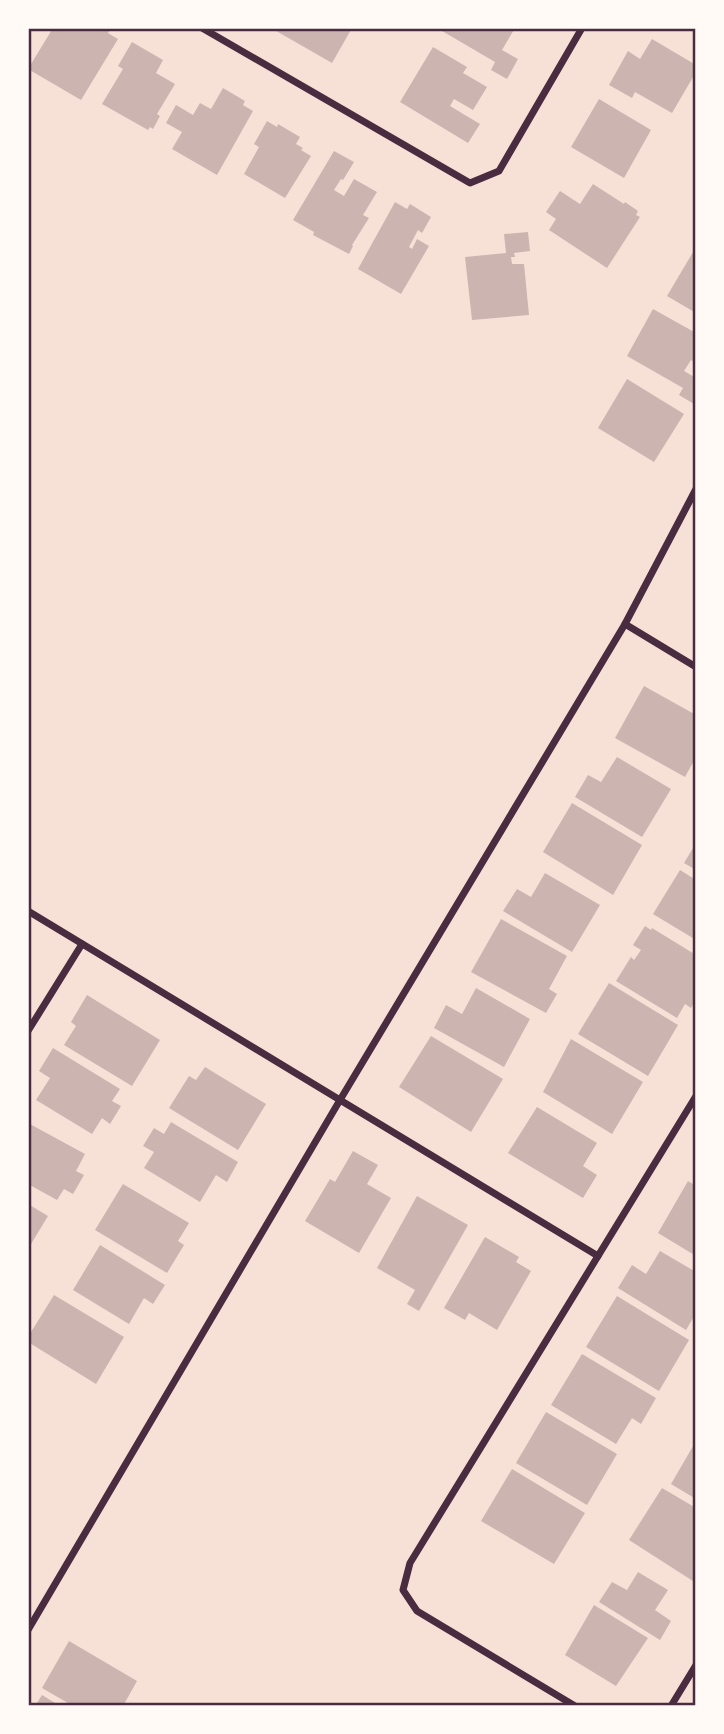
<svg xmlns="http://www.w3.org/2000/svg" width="724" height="1734" font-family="Rubik,sans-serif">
<rect width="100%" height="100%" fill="#f7e1d7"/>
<g fill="#ccb4b1">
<path d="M53,28H111L108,33L118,39L81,100L28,69Z"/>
<path d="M271,28H352L332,63Z"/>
<path d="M437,28H515L502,50L518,59L507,79L491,70L495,62Z"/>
<path d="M652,39L696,65V72L672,113L635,92L632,98L609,85L628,51L640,59Z"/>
<path d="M132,42L163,60L156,73L175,84L157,114L160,116L153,129L150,127L148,130L102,104L123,69L118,66Z"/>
<path d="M433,47L467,67L463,73L487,87L473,110L454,99L450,106L480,124L468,143L400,102Z"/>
<path d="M223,88L245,101L243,105L253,111L217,175L172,149L182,132L166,123L176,105L193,115L200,103L211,109Z"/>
<path d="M599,99L651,130L624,178L571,147Z"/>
<path d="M267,121L277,127L278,124L300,137L296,144L303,148L301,150L311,156L285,198L244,174L259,147L254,144Z"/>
<path d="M334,151L354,162L343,180L341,179L334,190L344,196L354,179L377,192L363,215L369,218L352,245L353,246L349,254L313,235L314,232L293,220Z"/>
<path d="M593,184L624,204L625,202L638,211L636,215L640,217L607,268L549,230L556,219L546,212L560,191L580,204Z"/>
<path d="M395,202L407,209L410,204L431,217L422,233L418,230L409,247L412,249L417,239L429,246L401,294L358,269Z"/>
<path d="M528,232L530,251L514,253L515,257H511L512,264H524L529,315L472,320L465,257L506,253L504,234Z"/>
<path d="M696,247V313L667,296Z"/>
<path d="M653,309L696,333V363L691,360L684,371L696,378L694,404L679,395L683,388L627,356Z"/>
<path d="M627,379L684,414L654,462L598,428Z"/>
<path d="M644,686L696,715V757L685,777L615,738Z"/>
<path d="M617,757L671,789L642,837L575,797L588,775L601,782Z"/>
<path d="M572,803L642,845L613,895L543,852Z"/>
<path d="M696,843V870L684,863Z"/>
<path d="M680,870L696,880V940L653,914Z"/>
<path d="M545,873L600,905L572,952L503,911L517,889L531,897Z"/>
<path d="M501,919L567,956L549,989L557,994L546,1013L471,972Z"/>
<path d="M645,926L651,930L652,928L696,955V999L691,1008L685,1004L677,1018L616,981L631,957L634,960L641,950L633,945Z"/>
<path d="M609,983L678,1025L648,1076L578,1034Z"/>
<path d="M476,988L530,1019L504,1067L434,1028L446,1005L462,1014Z"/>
<path d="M87,995L160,1040L132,1086L64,1045L76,1026L71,1022Z"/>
<path d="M431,1036L503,1079L471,1132L399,1087Z"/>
<path d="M571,1039L643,1082L612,1134L543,1092Z"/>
<path d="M53,1048L120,1089L112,1101L121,1106L110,1124L102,1118L92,1134L36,1100L50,1078L39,1071Z"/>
<path d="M205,1067L266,1104L238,1150L169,1108L189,1076L196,1080Z"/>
<path d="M537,1107L597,1143L583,1166L597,1175L583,1198L508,1153Z"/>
<path d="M171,1122L238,1162L227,1182L216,1175L200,1202L144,1168L154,1152L143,1146L154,1128L164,1134Z"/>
<path d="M28,1123L85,1154L76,1171L84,1175L73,1194L64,1189L57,1200L28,1184Z"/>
<path d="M353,1151L378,1165L367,1184L391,1198L359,1253L305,1221L330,1179L335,1182Z"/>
<path d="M688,1181L696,1186V1256L658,1233Z"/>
<path d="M123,1184L189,1223L178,1241L184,1245L167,1273L95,1230Z"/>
<path d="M417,1196L468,1225L419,1311L407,1304L415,1290L377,1268Z"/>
<path d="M28,1204L48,1216L28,1249Z"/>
<path d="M485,1237L519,1257L516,1262L531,1271L497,1330L469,1313L465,1320L444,1308Z"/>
<path d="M100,1245L165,1285L153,1304L144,1298L129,1324L73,1290Z"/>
<path d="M660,1251L696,1272V1313L686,1330L618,1288L632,1265L646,1274Z"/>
<path d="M54,1295L124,1337L96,1384L28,1342V1337Z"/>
<path d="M617,1296L689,1340L659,1391L586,1347Z"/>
<path d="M582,1354L656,1398L641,1424L632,1418L616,1444L551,1405Z"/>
<path d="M546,1412L617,1454L587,1505L516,1463Z"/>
<path d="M696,1441V1499L671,1484Z"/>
<path d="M512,1469L585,1513L554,1564L481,1521Z"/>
<path d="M662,1488L696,1508V1583L629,1540Z"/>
<path d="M638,1572L668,1590L655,1610L671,1621L660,1640L599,1602L612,1582L627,1590Z"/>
<path d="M594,1605L648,1638L616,1686L565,1655Z"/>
<path d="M69,1641L137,1681L123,1706H73L42,1688Z"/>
<path d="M42,1695L60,1706H35Z"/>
</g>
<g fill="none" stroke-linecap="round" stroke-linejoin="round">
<g stroke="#4a2c40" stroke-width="7">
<path d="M202,28L470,183L499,171L582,28"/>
<path d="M696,489L625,624L696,667"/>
<path d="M28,911L340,1100L625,624"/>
<path d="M28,1031L82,944"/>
<path d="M28,1630L340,1100L598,1256"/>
<path d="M575,1706L417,1611L403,1590L410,1563L696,1096"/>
<path d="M671,1706L696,1665"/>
</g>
</g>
<rect width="724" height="1734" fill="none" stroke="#fffaf5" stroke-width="60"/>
<rect x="30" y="30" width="664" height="1674" fill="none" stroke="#4a2c40" stroke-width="2.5"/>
</svg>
